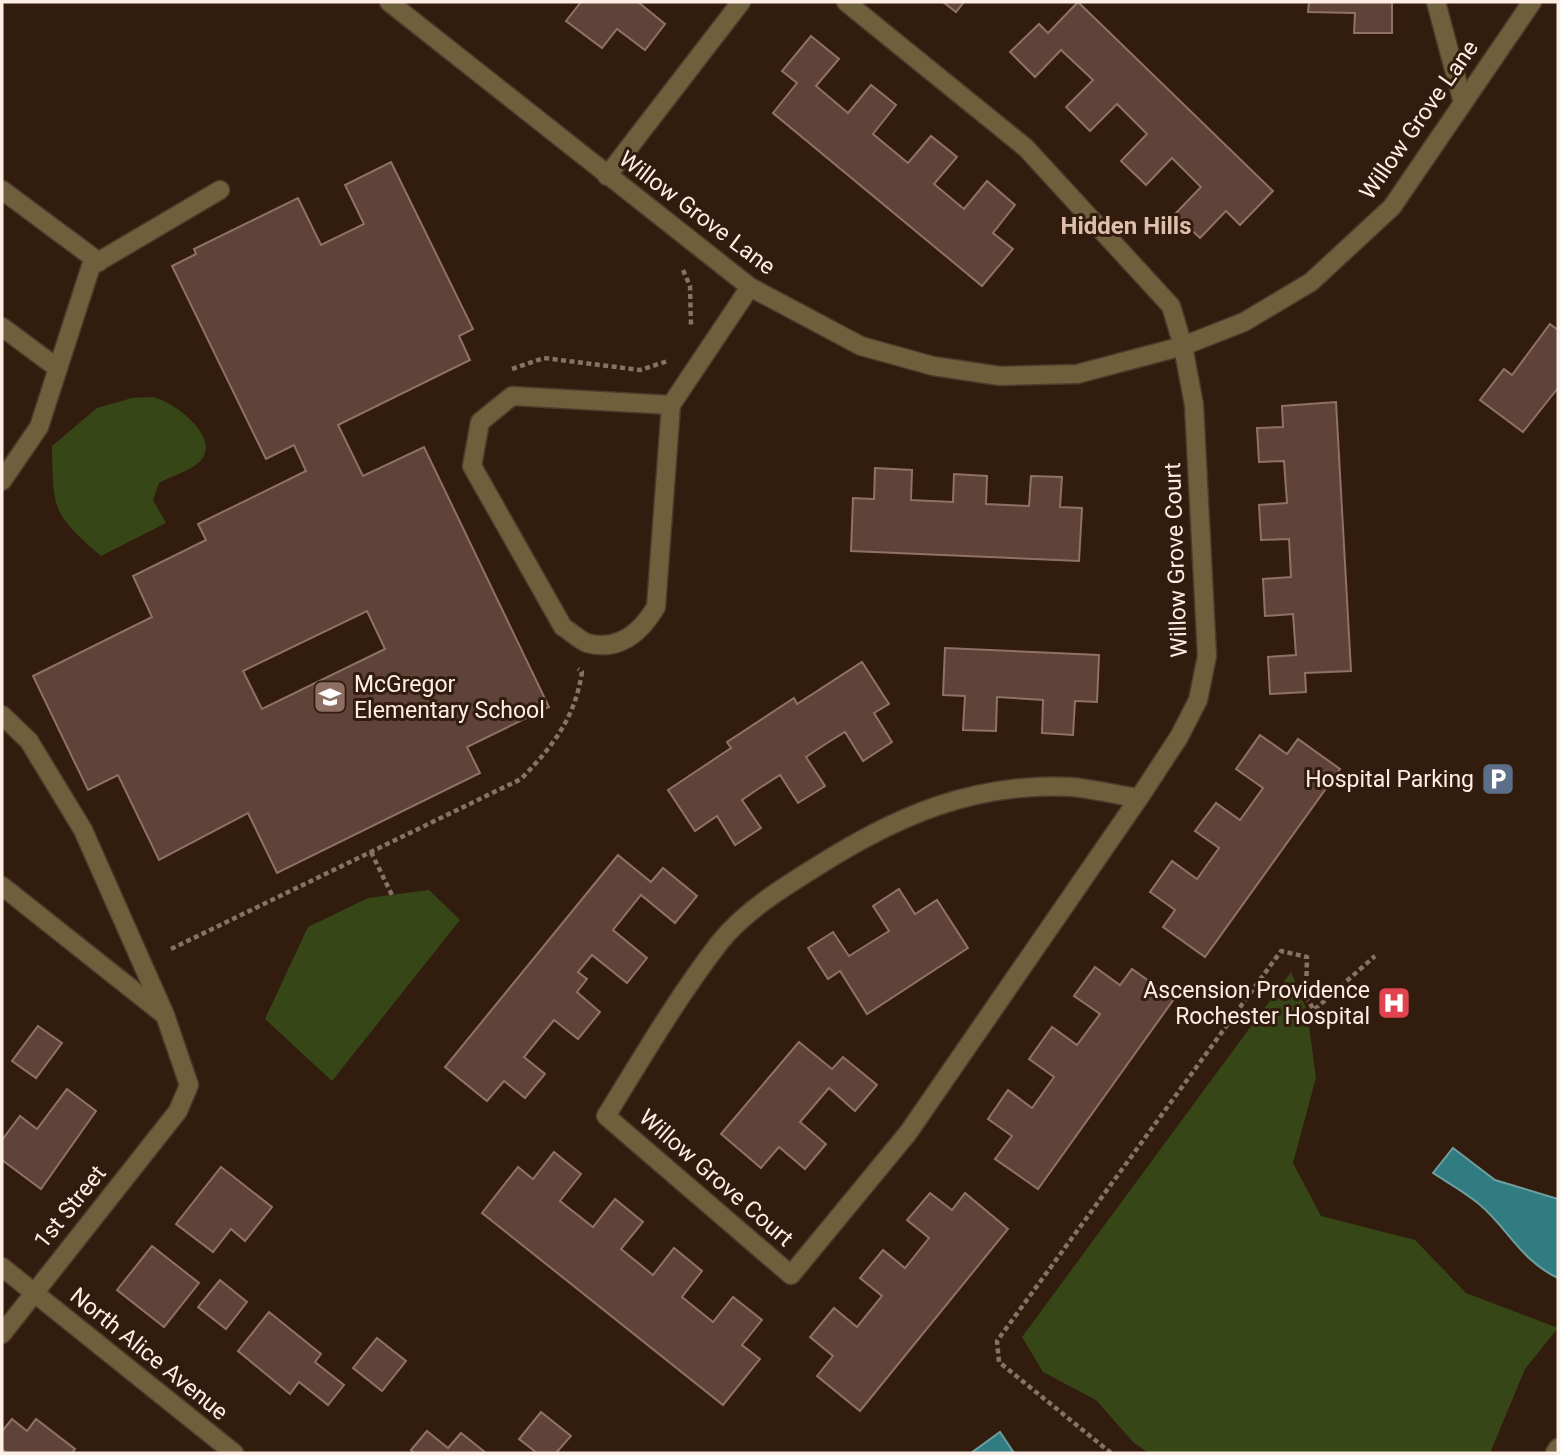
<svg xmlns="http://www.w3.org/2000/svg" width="1560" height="1455" font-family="Roboto,sans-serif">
<rect width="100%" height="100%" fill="#321c0d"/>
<g fill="#374617">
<path d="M132,398C140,398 152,396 159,399C179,406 224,441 198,463C188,472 171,476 159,483L153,500L166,523L101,556C52,514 53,509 52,446L97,408Z"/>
<path d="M429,890L460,920L332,1081L265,1019L308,927L368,898Z"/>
<path d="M1291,972L1307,1011L1316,1078L1293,1163L1321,1216L1415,1240L1466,1293L1558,1328L1525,1369L1490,1453H1148L1133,1442L1096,1400L1043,1372L1022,1337Z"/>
</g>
<g fill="#307c81" stroke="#6e9e9f" stroke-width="2">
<path d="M1453,1148L1495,1180L1558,1199V1278C1521,1261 1507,1227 1479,1204C1465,1192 1448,1183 1433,1173Z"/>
<path d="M1000,1432L1014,1453H971Z"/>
</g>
<g fill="#5f4338" stroke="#907166" stroke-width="2" fill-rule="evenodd">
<path d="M581,2H638L665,24L645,50L617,29L602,48L566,21Z"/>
<path d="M943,2H964L956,12Z"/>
<path d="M1078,2L1273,191L1240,225L1226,211L1200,238L1175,214L1201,187L1172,158L1146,185L1121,161L1147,134L1117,104L1090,131L1066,107L1093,80L1061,50L1035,77L1010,52L1039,24L1048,33Z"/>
<path d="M1309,2H1392V33H1354L1355,13L1308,12Z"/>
<path d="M811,36L839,59L816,86L848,113L871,85L896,105L873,134L908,163L931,136L957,157L934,184L964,209L987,181L1015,205L993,233L1013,249L982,286L773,113L797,83L782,71Z"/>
<path d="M391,162L473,329L459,336L470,360L338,425L363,476L424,447L549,707L467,747L480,773L277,873L248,813L159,860L118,775L88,790L33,676L152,617L133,576L206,540L198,524L306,471L294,445L266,459L172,266L196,254L194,249L298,198L321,245L364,224L345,185ZM367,611L385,649L262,709L243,671Z"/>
<path d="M1550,324L1558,330V388L1523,432L1480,400L1504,369L1512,375Z"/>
<path d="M1336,402L1351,671L1305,673L1306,692L1270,694L1268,657L1296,655L1293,614L1265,616L1263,579L1291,577L1289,539L1261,540L1259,505L1287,503L1284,461L1259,462L1257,428L1283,427L1282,406Z"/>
<path d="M875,468L912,470L911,500L953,502L954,474L987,476L986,504L1029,506L1031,476L1062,477L1060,507L1082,508L1079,561L851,551L853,498L874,499Z"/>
<path d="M945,648L1099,655L1097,702L1075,701L1073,735L1042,733L1043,700L997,697L996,731L963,730L965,696L943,695Z"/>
<path d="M862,662L889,704L874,713L892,742L863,761L845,732L824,745L806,757L825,786L798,803L780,775L758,789L742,800L761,828L735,845L717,816L695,831L668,790L731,748L727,742L794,698L797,704Z"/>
<path d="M1260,735L1287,754L1298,739L1340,769L1205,957L1163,927L1175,910L1150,892L1172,861L1197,879L1219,848L1195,831L1216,803L1240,820L1263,788L1236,769Z"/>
<path d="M618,855L651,882L663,868L697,896L675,923L641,895L613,930L647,958L627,983L592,955L578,972L587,979L577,992L600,1012L578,1039L554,1020L524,1057L545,1074L525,1098L504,1081L487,1101L445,1067Z"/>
<path d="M899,889L915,914L937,900L968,948L867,1014L840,971L828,979L808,948L833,932L849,956L889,931L873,906Z"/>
<path d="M1095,967L1120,985L1132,969L1174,999L1038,1189L995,1159L1012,1136L988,1119L1008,1090L1032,1108L1054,1077L1029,1059L1052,1027L1077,1045L1100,1014L1074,996Z"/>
<path d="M38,1026L62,1043L36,1078L12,1061Z"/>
<path d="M799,1042L832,1069L843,1057L877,1085L855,1111L829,1088L800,1122L826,1144L805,1169L779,1147L761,1168L721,1134Z"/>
<path d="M67,1089L96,1111L41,1189L2,1160V1140L20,1116L37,1129Z"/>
<path d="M554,1152L581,1174L560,1201L593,1227L615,1199L643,1222L621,1249L653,1275L674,1248L702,1271L682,1297L713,1322L733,1297L762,1320L742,1345L760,1359L723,1405L482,1213L518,1167L533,1179Z"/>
<path d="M221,1167L272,1207L245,1241L231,1229L213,1252L176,1224Z"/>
<path d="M930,1193L952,1210L965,1193L1008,1229L860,1411L817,1376L833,1356L810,1337L834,1308L857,1327L882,1296L860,1278L883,1250L905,1268L929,1238L907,1220Z"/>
<path d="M152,1246L199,1283L164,1327L117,1290Z"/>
<path d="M220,1280L247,1302L226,1329L198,1307Z"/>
<path d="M269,1312L321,1354L315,1362L344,1385L328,1405L299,1382L290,1394L238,1351Z"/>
<path d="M377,1338L406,1361L382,1391L353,1368Z"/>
<path d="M541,1412L571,1436L556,1453H537L519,1439Z"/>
<path d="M12,1419L27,1431L36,1419L75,1449L72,1453H7L2,1449V1431Z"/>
<path d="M427,1431L448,1448L461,1433L486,1453H414L411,1450Z"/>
</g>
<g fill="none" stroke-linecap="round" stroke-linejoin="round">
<defs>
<g id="lane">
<path d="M846,2L1026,148L1171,306L1183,346"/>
<path d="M1436,2L1463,103"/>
<path d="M607,176L741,2"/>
<path d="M2,190L99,262"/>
<path d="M2,327L56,367"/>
<path d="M671,405L512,396L480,422L472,466L563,627C570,631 579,640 587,643C619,652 641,632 656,607L671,405L750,287"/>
<path d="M2,481L39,427L91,266L220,190"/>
<path d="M2,715L29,741L83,830L165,1015L189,1085L178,1111"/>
<path d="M2,886L162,1013"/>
<path d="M1555,1453L1558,1448"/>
</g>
<g id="street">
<path d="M389,2L750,287L861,346L933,366L1000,376L1077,374L1183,346L1244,322L1311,282L1392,207L1532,2"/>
<path d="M1139,798L908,1133L791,1275L606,1116C642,1058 678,996 720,942C745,911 782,888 816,867C896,816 974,782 1071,787C1093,789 1117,795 1139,798L1179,737L1198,700L1207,656L1194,405L1183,346"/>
<path d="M2,1267L234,1453"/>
<path d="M2,1334L178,1111"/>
</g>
</defs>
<use href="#lane" stroke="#4f392b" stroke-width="21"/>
<use href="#street" stroke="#4f392b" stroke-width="21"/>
<g stroke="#867366" stroke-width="4.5" stroke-dasharray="5 3.5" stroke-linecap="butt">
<path d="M683,270L690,286L691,326"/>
<path d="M512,369L544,358L640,370L668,361"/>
<path d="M371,852L392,895"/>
<path d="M171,949L521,779C553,746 575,718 582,672L578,669"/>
<path d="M1111,1453L999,1362L997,1341L1281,951L1307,957L1306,997L1314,1010L1375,956"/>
</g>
<use href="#lane" stroke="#6f5f3c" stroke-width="18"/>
<use href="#street" stroke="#6f5f3c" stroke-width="18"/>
</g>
<defs>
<symbol id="school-square" viewBox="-11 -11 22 22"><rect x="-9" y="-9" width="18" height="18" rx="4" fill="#8d6e63" stroke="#321c0d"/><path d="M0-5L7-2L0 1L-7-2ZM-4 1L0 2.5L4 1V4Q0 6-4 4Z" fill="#fff"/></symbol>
<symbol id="parking-square" viewBox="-11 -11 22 22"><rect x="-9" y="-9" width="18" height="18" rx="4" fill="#5c6f8a" stroke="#321c0d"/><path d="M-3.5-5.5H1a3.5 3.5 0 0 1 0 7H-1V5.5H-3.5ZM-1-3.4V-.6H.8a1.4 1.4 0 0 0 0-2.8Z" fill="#fff"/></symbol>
<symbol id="hospital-square" viewBox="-11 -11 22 22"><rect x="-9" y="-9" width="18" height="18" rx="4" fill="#e0444e" stroke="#321c0d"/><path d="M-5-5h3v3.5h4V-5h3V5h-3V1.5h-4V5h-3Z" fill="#fff"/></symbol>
</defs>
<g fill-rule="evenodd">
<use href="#school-square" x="311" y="678" width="38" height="38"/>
<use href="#parking-square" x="1479" y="760" width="38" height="38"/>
<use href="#hospital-square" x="1375" y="984" width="38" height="38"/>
</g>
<g text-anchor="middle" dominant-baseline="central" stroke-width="6" stroke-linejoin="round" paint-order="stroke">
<g font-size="23" fill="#feeee5" stroke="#321c0d">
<text transform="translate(1419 120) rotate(-55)">Willow Grove Lane</text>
<text transform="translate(697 213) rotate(37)">Willow Grove Lane</text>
<text transform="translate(1176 560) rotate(-92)">Willow Grove Court</text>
<text transform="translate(716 1178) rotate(41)">Willow Grove Court</text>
<text transform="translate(70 1207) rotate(-51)">1st Street</text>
<text transform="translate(149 1354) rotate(39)">North Alice Avenue</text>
</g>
<g font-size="23" fill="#feeee5" stroke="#321c0d" text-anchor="end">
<text x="354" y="684" text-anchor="start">McGregor<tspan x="354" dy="26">Elementary School</tspan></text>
<text x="1474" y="779">Hospital Parking</text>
<text x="1370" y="990">Ascension Providence<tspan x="1370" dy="26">Rochester Hospital</tspan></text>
</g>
<g font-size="24" font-weight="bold" fill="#ddbfac" stroke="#321c0d">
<text x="1126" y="226">Hidden Hills</text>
</g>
</g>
<rect width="1560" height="1455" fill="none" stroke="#feeee5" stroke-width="7"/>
</svg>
